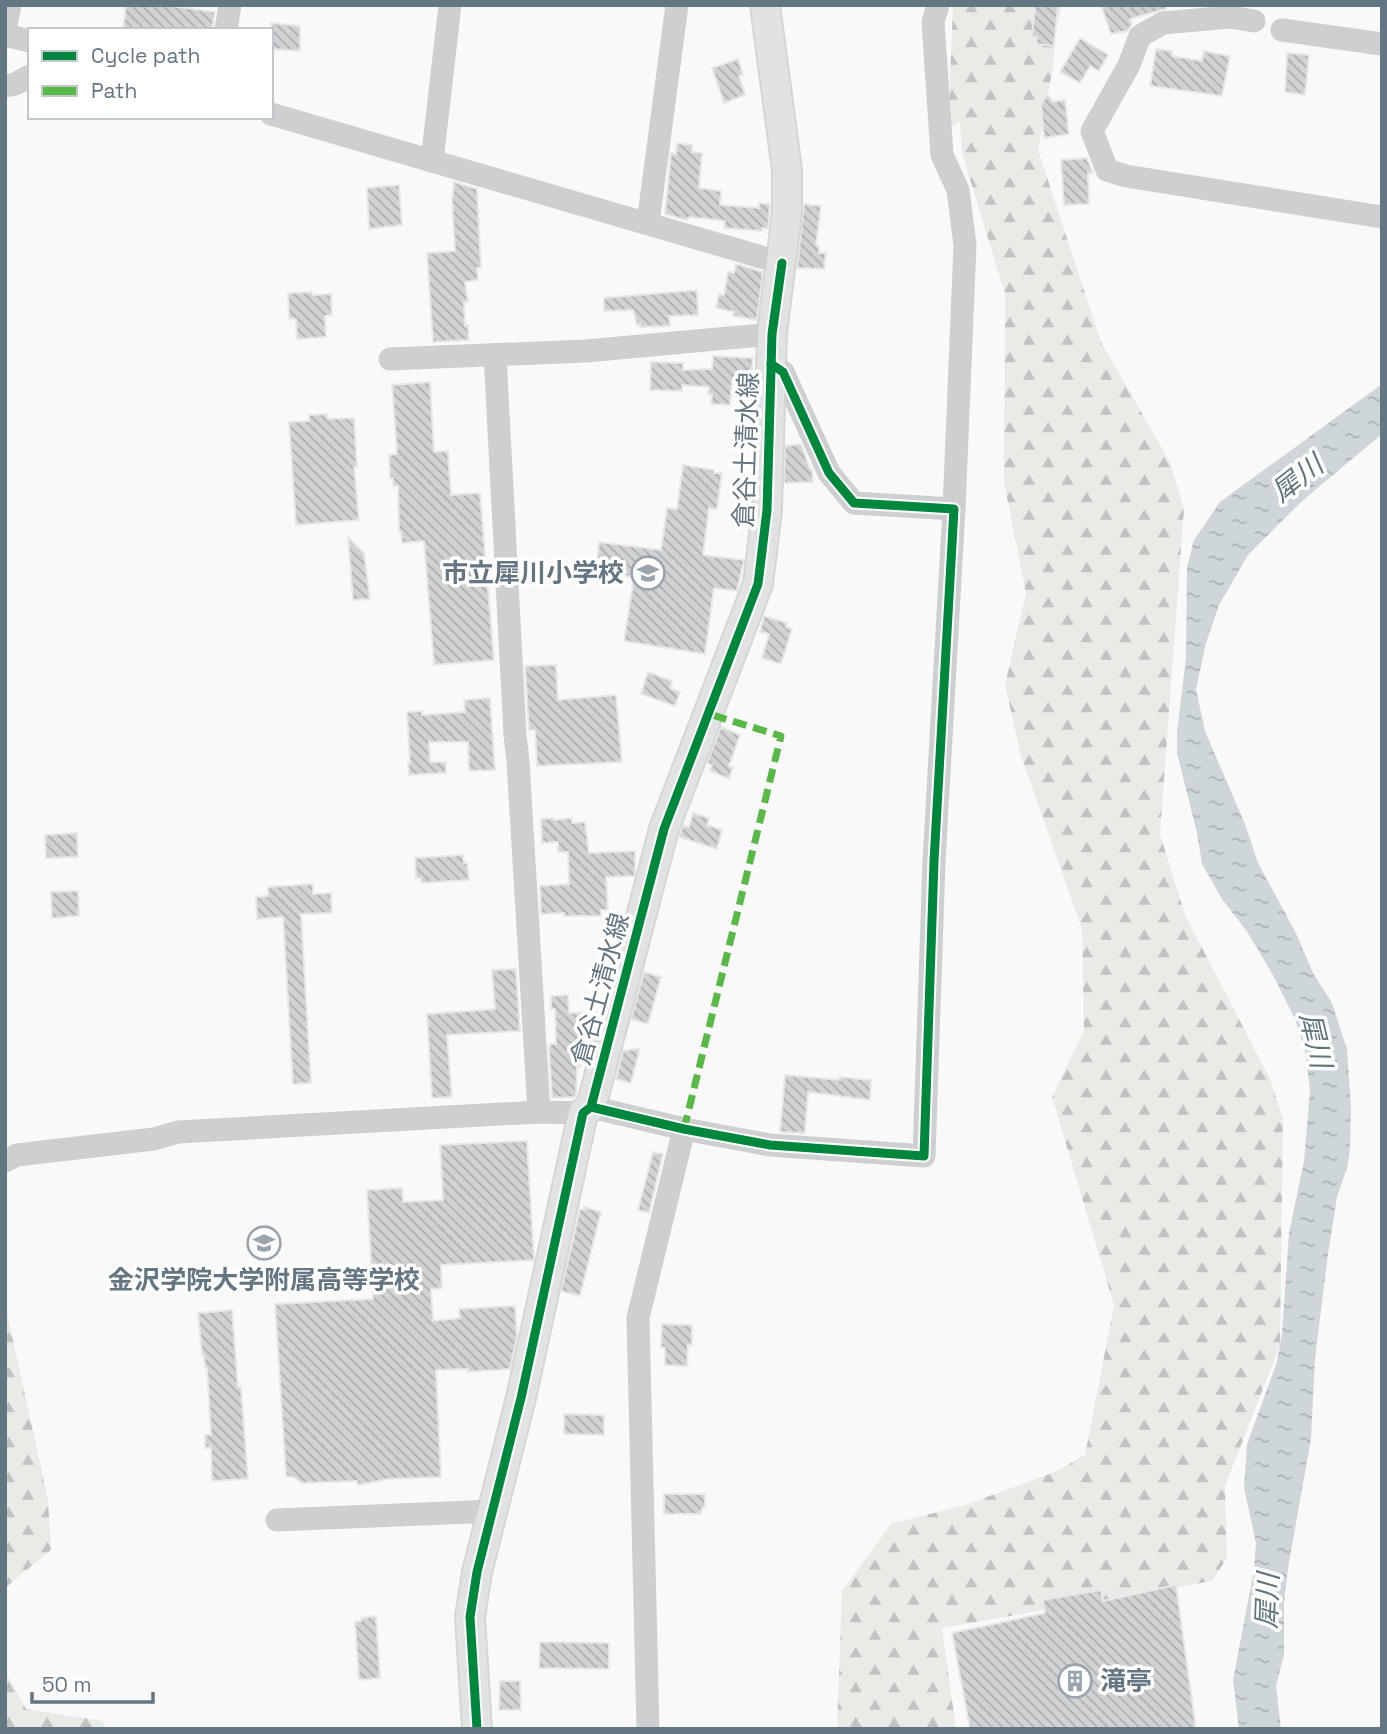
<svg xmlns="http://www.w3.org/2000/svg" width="1387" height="1734" font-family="'Space Grotesk','Noto Sans JP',sans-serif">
<defs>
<pattern id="forest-firs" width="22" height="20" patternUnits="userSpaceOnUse" patternTransform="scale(1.75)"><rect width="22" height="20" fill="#e8ebe6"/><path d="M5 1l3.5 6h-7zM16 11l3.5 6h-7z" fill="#c0c3c0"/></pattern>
<pattern id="water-ripples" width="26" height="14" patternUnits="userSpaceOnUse" patternTransform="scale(1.75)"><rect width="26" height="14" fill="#ced6d9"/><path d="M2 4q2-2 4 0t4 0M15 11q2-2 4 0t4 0" fill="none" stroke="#abb2b5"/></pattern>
<pattern id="building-back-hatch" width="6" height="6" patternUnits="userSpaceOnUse" patternTransform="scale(1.75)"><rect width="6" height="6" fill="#d0d2d3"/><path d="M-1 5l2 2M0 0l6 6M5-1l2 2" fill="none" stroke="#acafb1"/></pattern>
</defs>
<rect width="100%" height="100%" fill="#f9f9f9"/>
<g fill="url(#forest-firs)">
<path d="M953,5H1062L1056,28L1053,67L1038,150L1101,342L1170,462L1184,509L1160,834L1185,915L1270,1079L1283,1119L1280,1345L1225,1486L1227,1558L1212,1581L942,1628L956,1729H837L842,1591L891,1524L965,1505L1055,1472L1085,1455L1114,1305L1052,1097L1084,1030L1082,929L1021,756L1005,685L1026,593L1004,482L1005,294L962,153L960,121L948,128Z"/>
<path d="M5,1303L48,1500L51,1550L5,1588Z"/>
<path d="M5,1671L26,1709L103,1721L105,1729H5Z"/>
</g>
<path fill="url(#water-ripples)" d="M1382,384V434L1302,501L1248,555L1219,605L1206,643L1196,689L1205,731L1245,824L1258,863L1296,933L1313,973L1332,1003L1347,1049L1351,1108L1350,1150L1347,1168L1337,1197L1328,1254L1315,1359L1311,1439L1288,1568L1284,1603V1655L1276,1686L1281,1729H1239L1233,1680L1254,1570L1256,1543L1244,1488L1247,1444L1277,1362L1282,1333L1289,1233L1304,1161L1310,1091L1305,1050L1295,1019L1273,975L1248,933L1222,899L1202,864L1197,833L1177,753V733L1186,657L1187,567L1194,540L1220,502Z"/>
<g fill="url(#building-back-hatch)" stroke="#e8e8e8" stroke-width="2">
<path d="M126,5H164L215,12L212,30H123Z"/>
<path d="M1035,5H1058L1054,46L1036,44L1037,37H1032Z"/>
<path d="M1101,5H1166V9L1130,19L1132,25L1127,31L1111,34Z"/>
<path d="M271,23L300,26V51L271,49Z"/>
<path d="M1080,38L1108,55L1099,71L1090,66L1080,83L1060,72Z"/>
<path d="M1156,49L1172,51V56L1202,61L1204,51L1230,56L1222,96L1150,86Z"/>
<path d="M1287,53L1309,55L1305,95L1285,92Z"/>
<path d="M738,59L743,75L739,76L745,95L724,103L712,68Z"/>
<path d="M1047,94L1053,102L1065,100L1069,134L1044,138L1041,105Z"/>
<path d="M677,143L692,145V152L702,153L699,188L721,191L720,205L759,208V203L770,204L768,229L762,228V231L724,228L725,221L690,217L686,220L665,214L671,153L676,154Z"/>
<path d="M1087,158L1093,173H1088L1089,204L1064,205L1061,160Z"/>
<path d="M454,182L477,189L481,268H477L478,280L465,282L468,302H464L465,326L468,325L469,340L433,342L427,253L455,251L452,200Z"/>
<path d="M399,185L402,225L369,229L367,188Z"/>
<path d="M804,204L821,206L816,245L819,246V253H826L824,269L797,268Z"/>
<path d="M736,264L763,272L757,320L733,316L734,312L716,308L719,294L724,295L728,271L734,273Z"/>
<path d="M697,290L698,315L669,316L670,326L640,327V324L637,325L633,310L604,311V298Z"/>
<path d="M312,292L313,295L331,294L332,315L325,316L326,337L297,339L296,319H289L288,293Z"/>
<path d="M713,356L753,358L751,383H732L730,405L711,404L712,394H708L709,387L682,385V391L650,390L651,362L683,363V370L712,369Z"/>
<path d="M430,382L434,452L448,451L451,495L480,493L494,660L434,665L424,541L402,543L401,532H399L398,486H393V478L390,479L389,455L397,454L392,385Z"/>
<path d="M327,414L328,419L354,418L357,467H354L359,520L296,525L289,422L309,421V415Z"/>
<path d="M801,444L810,469H812L813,482L784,483L785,446Z"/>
<path d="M683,465L714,470V473H722L717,509L709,508L703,555L744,560L737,591L714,588L705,654L624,641L634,577L596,572L599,542L661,550L667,508L677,509Z"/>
<path d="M348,537L364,553L370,599L353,600Z"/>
<path d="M764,616L787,623L786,627L792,629L781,664L762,658L769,634L760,632Z"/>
<path d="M556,665L558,700L616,695L622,762L537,766L535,730H529L525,666Z"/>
<path d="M648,672L672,681L670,688L680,692L675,706L641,694Z"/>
<path d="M490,698L495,770L469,771L468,742H429L430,762H446V773L409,775L408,763H410L407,712L422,711V715L465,712L464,700Z"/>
<path d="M721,727L740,735L729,766L733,767L729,779L710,771L712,765L707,763Z"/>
<path d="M693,813L709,818L707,825L722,830L717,849L679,837L683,825L689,827Z"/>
<path d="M554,818V820L572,818V823L585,822L589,853L635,851V876L606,877L608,910H601V916H564V913L541,914L540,886L569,884L568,852H558V842L542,843L541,819Z"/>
<path d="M77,833L78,857L46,858L45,835Z"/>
<path d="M463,855L464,863H467L469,880L421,883V878H416L415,858Z"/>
<path d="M313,884V894L331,893L332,913L301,914L311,1083L293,1084L283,917L257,919L256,897L268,896V887Z"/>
<path d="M76,891H78L79,916L52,918L51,892Z"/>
<path d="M516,969L520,1031L447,1035L452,1097L432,1098L427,1014L495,1009L492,970Z"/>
<path d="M644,972L661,977L648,1024L631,1019Z"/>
<path d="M568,995L569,1013L597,1012V1019L594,1031H579L580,1067H577L576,1097L552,1098L549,1048L550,1044H556L555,1009H551V996Z"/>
<path d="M640,1048L631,1083L616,1079L623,1051Z"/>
<path d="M785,1075L840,1080V1077L871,1080L870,1100L808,1092L805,1133L780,1132Z"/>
<path d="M527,1141L534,1260L441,1265L442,1288L431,1289L433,1321L460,1318L459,1309L515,1306L517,1337L510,1369L468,1372V1369L436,1370L441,1477L389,1479L358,1485L357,1481L302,1483L295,1478L286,1476L275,1304L373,1299L367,1190L402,1188L403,1202L443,1200L440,1145Z"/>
<path d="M653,1152L663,1154L649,1213L638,1210Z"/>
<path d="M584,1207L601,1212L580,1296L561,1291L580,1209L584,1210Z"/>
<path d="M232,1310L238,1387H241L248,1479L212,1481L211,1447L205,1448V1435H211L207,1368H205L204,1355H202L198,1313Z"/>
<path d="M662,1324L692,1325V1345H688L687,1366L665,1365V1348L661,1347Z"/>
<path d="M564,1414L604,1415V1435L564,1434Z"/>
<path d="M664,1494H705V1507L702,1508L701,1514H664Z"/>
<path d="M1176,1585L1196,1729H970L952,1633L1045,1613L1043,1600L1101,1590L1103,1601Z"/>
<path d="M376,1616L380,1678L359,1680L355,1622L361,1621V1618Z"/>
<path d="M540,1642L609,1643V1669L539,1668Z"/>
<path d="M500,1681H520L521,1710H499Z"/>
</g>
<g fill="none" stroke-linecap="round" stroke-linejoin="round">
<defs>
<path id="major" d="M477,1729L470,1617L477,1572L521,1398L583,1113L591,1107L664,829L758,584L767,510L772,334L787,213V170L765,5"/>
</defs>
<use href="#major" stroke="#d5d6d7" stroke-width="32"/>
<g stroke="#cecfd0" stroke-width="23">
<path d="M938,5L933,22L942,155L958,190L965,245L954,509"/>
<path d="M1254,21L1230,17L1163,23L1140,36L1129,65L1092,131L1107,170L1126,176L1382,217"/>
<path d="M5,30L10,5"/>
<path d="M226,30L230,5"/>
<path d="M1282,30L1382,44"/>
<path d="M5,35L30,41"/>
<path d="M5,86L15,84L30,76"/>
<path d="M271,114L782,263"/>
<path d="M432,161L450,5"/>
<path d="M648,223L677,5"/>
<path d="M495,355L515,735L518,761L539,1112"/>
<path d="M390,359L586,351L772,334"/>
<path d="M591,1107L684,1129L770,1145L924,1156L934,861L954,509L854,503L829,473L783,372L771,364"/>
<path d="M5,1161L17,1155L154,1139L178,1132L539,1112L583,1113"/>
<path d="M277,1520L494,1511"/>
<path d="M648,1729L638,1318L684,1129"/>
</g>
<use href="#major" stroke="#e1e2e2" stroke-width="28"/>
<path stroke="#58b947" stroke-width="7" stroke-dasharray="14 7" stroke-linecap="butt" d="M684,1129L781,736L709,714"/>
<defs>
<g id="cycleway">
<path d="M591,1107L684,1129L770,1145L924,1156L934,861L954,509L854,503L829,473L783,372L771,364"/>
<path d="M477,1729L470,1617L477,1572L521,1398L583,1113L591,1107L664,829L758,584L767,510L772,334L782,263"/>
</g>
</defs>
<use href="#cycleway" stroke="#fff" stroke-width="13"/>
<use href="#cycleway" stroke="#00873e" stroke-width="9"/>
</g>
<defs>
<symbol id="school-ring" viewBox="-11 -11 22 22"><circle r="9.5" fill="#fff" stroke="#99a4ac" stroke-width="1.5"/><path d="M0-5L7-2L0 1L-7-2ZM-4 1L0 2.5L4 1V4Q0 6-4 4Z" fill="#99a4ac"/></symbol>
<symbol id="building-ring" viewBox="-11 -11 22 22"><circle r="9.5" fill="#fff" stroke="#99a4ac" stroke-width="1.5"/><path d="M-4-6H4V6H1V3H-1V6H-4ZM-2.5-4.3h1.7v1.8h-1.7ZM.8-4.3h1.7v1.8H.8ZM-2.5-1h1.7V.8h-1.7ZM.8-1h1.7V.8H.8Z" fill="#99a4ac"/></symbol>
</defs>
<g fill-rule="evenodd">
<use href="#school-ring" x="629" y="554" width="38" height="38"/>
<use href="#school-ring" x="245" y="1224" width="38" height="38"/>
<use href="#building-ring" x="1056" y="1662" width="38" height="38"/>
</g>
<g text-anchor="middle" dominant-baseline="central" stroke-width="7" stroke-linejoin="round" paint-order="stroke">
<g font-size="26" fill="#657683" stroke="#fff">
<text transform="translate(746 450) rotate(-88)">倉谷土清水線</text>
<text transform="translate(600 989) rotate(-75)">倉谷土清水線</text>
</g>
<g font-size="26" font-weight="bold" fill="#657683" stroke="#fff" text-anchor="end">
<text x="624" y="573">市立犀川小学校</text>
<text x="264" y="1280" text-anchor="middle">金沢学院大学附属高等学校</text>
<text x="1100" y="1681" text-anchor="start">滝亭</text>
</g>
<g font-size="28" font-style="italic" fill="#60757c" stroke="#fff">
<text transform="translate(1297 478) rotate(-38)">犀川</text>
<text transform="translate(1316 1040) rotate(77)">犀川</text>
<text transform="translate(1267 1601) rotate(-88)">犀川</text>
</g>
</g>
<rect width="1387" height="1734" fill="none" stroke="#657683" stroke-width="14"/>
<rect x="28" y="28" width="245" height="91" fill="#ffffff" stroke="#c1c8cd" stroke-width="2"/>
<rect x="42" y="51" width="35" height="10" fill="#00873e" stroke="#c1c8cd" stroke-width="2"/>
<text x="91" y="63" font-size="21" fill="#657683">Cycle path</text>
<rect x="42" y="86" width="35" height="10" fill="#58b947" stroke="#c1c8cd" stroke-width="2"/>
<text x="91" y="98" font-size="21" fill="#657683">Path</text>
<path d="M32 1692v10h121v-10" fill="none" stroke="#657683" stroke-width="3.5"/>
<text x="42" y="1692" font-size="21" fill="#657683" stroke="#ffffff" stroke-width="5" paint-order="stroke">50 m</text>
</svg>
